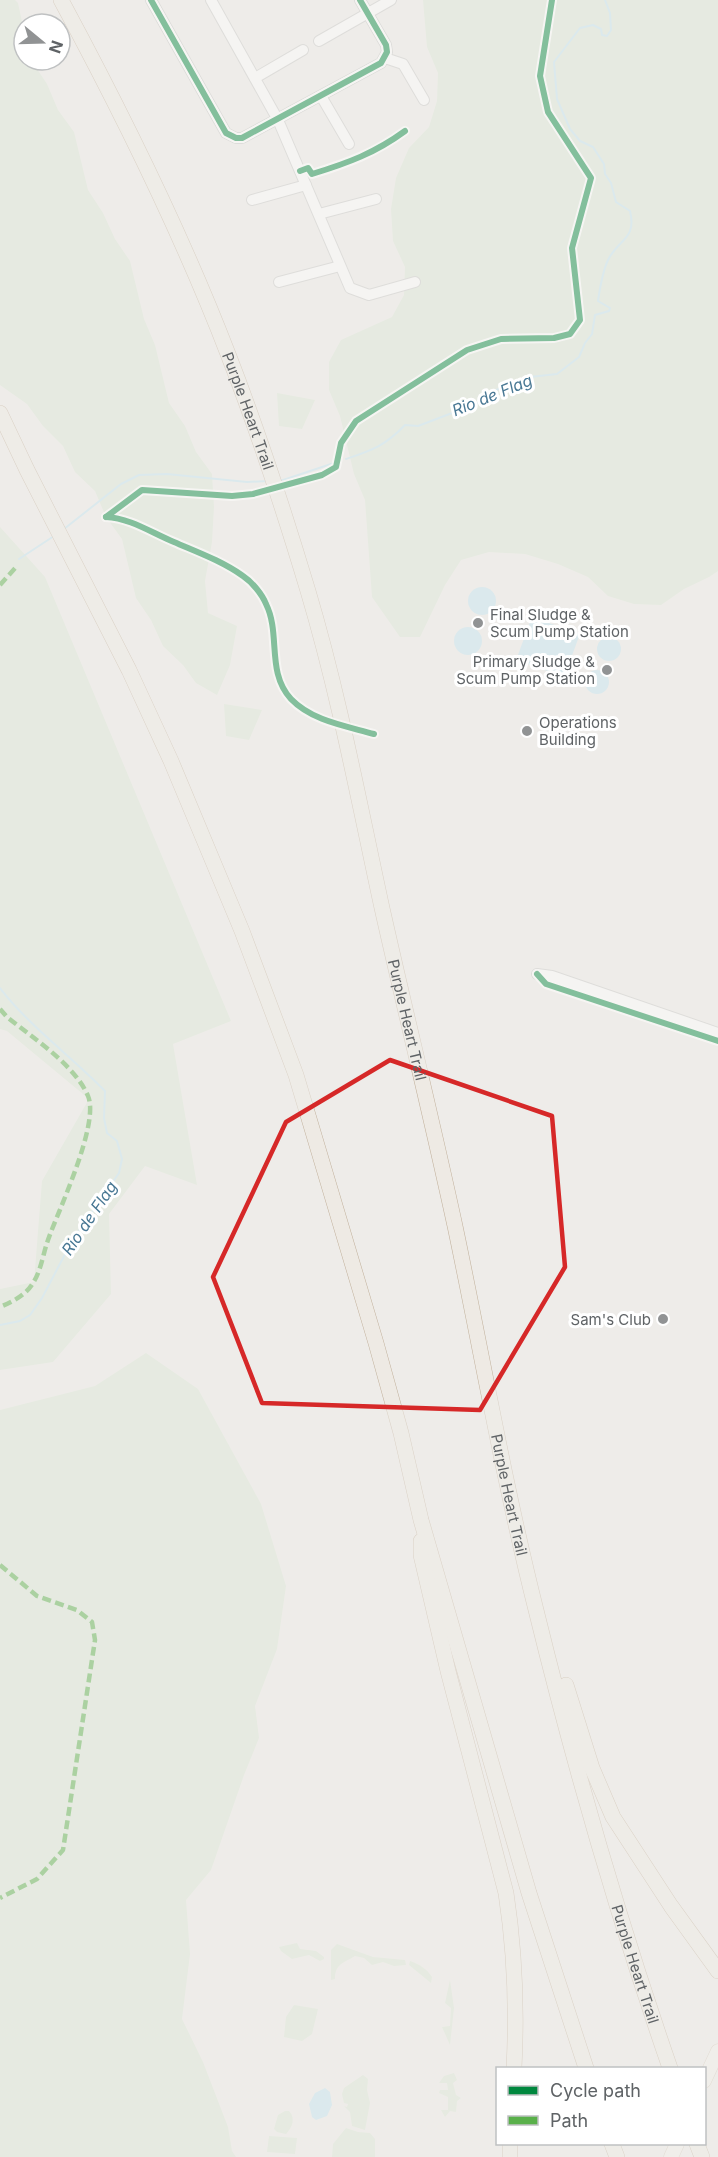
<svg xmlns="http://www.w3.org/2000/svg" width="718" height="2157" font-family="Inter,sans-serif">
<rect width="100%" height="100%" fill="#eeece9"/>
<g fill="#dbe7d7">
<path d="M0,0H15L18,3L24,31V60H31L47,84L58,110L74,132L88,190L103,213L115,239L130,261L144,319L155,345L169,403L185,426L196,452L212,474L214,507L212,542L205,581L208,613L237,626L230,665L217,695L196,683L183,665L163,646L151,620L136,598L122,539L106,517L95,491L75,472L63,446L43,426L27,404L0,385Z"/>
<path d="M423,0H718V571L709,577L684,589L661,605L634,604L608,596L588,577L558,564L525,554L489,552L461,560L445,585L420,637H400L372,597L365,500L354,474L340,416L329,390V362L341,340L392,317L404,295L405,267L393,241L391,209L396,178L409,148L429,127L437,101L438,73L427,47Z"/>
<path d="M277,393L315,400L302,429L279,426Z"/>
<path d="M0,527L45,577L231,1021L173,1044L197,1185L145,1166L109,1214L111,1294L53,1362L0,1370V1289L34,1282L42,1181L89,1099L7,1031L0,1029Z"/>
<path d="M224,704L262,710L249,740L226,736Z"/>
<path d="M146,1353L198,1389L261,1504L286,1586L277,1649L255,1706L259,1738L244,1775L211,1870L186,1900L190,1954L182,2019L203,2062L228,2127L232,2151L236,2157H0V1410L95,1386Z"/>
<path d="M297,1943L300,1949L316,1951L324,1957V1959L320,1961L309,1955L292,1959L281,1951L279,1947Z"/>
<path d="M337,1944L373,1957L405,1960L406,1965L394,1966L383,1962L372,1965L364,1958L355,1956C343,1963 335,1964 335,1979L331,1980V1950Z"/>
<path d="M410,1961C419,1964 427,1969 432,1977L431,1983L409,1965Z"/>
<path d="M450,1980L454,2008L450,2045L442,2027L450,2026L451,2008L445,2003Z"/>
<path d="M294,2005L318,2009L312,2034L302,2041L284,2037L286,2017Z"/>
<path d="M454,2073L457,2080L453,2083L456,2095L461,2098L457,2101L456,2112L450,2111L445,2117L441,2110H448V2097L439,2093L440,2090H448L447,2083H439L444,2076Z"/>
<path d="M363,2075L368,2079L367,2090L370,2103L365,2130L352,2126L350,2112L344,2106L347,2107L348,2104L344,2103L342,2094L344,2088Z"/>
<path d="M285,2111H289C296,2118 292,2128 286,2134L277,2132L274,2129L278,2115Z"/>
<path d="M346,2128L358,2132L370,2133L375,2139V2157H332L333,2144Z"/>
<path d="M269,2136L297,2138L295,2154L267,2152Z"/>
</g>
<g fill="#c4e4f1">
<circle cx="482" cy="601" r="14"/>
<path d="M532,617L580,634L564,677L516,660Z"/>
<circle cx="468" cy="641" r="14"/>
<circle cx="609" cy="649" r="12"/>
<circle cx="597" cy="682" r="12"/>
<path d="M325,2088L330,2092L332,2105L327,2116L316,2120L312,2117L309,2104L315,2093Z"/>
</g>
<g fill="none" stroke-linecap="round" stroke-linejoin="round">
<g stroke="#c4e4f1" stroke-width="2">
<path d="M346,459C372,450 385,446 405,425L418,426L481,402L496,390L530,377L557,374L579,357L585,343L592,334L595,315L609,311L610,308L598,301C600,287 602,273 608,260C618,239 637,240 630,211L616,202L611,183L605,174L604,164L593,147L580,141L570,129L557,99L554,62L580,28L593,25L601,29L602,35L607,36L611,30L610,13L605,0"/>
<path d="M280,481L334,463"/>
<path d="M64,529L121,484L139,475L167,474L247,482L268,481"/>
<path d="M19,559L54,536"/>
<path d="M0,988C30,1027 71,1056 105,1091L104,1118L107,1133L117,1141L122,1159L119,1173L73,1239L42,1298L30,1315L20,1321L0,1325"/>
</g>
<defs>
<g id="minor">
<path d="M151,0L226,133L236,138H242L381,63L387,52L386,45L360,0"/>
<path d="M211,0L278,120L350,288L369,295L415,282"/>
<path d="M319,41L391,0"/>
<path d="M385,58L403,64L424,100"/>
<path d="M255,78L303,50"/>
<path d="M321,96L349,144"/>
<path d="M252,200L306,185"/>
<path d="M319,214L376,199"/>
<path d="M279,282L340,266"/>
<path d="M537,974L552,976L718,1033"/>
</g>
<g id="major">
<path d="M704,2081L718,2051"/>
<path d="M671,2157L677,2144"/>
</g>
<g id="highway">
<path id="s1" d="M61,0C123,115 181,232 228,354C258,431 284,511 308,591C339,695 359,802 382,908C406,1015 432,1120 455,1226C482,1354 504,1483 536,1610C574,1765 618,1918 670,2068"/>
<path d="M0,413L27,470L129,670L171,761L242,931L296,1075L376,1343L401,1433L421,1520L529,1893L586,2068"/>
<path d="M421,1541V1555L448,1671L506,1893C515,1952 517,2009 514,2068"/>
<path d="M566,1685L592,1768L613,1817L671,1906L718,1971"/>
<path d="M612,2144L617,2157"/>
<path d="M697,2144L702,2157"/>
<path d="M510,2157V2144"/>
</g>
</defs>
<use href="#minor" stroke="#cacac9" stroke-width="12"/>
<use href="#major" stroke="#d2c8ba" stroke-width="15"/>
<use href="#highway" stroke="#c1b09b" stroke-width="16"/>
<use href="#minor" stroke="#fcfcfc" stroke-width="10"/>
<use href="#major" stroke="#f2efea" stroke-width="14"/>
<use href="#highway" stroke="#eeeae4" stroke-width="15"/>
<g stroke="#59b04a" stroke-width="4.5" stroke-dasharray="9 4.5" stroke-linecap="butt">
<path d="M0,585L16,567"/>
<path d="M0,1009L7,1017C33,1038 75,1065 88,1096C100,1124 58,1211 48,1240C43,1254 41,1271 33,1283C26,1295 12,1302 0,1307"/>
<path d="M0,1565L37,1596L77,1610L92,1622L95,1640L63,1850L37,1879L0,1898"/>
</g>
<defs>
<g id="cycleway">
<path d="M151,0L226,133L236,138H242L381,63L387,52L386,45L360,0"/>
<path d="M300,171L308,168L312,174C348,163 375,153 405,131"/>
<path d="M106,517L142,490L232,496L253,494L322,475L336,467L341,443L356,421L467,350L501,339L554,338L570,334L580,320L572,248L591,178L548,112L540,76L552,0"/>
<path d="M106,517C130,518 152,533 174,542C197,552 222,561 243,576C252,582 262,594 266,604C281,634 266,672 291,699C312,721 346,726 374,734"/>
<path d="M537,974L546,984L718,1041"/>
</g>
</defs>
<use href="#cycleway" stroke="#fff" stroke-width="10"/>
<use href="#cycleway" stroke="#00873e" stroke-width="6"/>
</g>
<path d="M0 0H718V2157H0ZM390,1060L552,1116L565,1267L480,1410L262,1403L213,1277L286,1122Z" fill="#eeece9" fill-opacity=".55" fill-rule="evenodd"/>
<path fill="none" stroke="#d62828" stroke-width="4.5" stroke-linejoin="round" d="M390,1060L552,1116L565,1267L480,1410L262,1403L213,1277L286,1122Z"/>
<g fill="#919394" stroke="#fff" stroke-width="2">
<circle cx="478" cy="623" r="6"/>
<circle cx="607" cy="670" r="6"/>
<circle cx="527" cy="731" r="6"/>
<circle cx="663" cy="1319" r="6"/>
</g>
<g text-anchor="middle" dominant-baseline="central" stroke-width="6" stroke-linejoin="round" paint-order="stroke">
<g font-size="15" fill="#5f6366" stroke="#fff">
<text stroke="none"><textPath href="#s1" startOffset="452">Purple Heart Trail</textPath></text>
<text stroke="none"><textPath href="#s1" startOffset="1082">Purple Heart Trail</textPath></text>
<text stroke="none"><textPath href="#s1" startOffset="1568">Purple Heart Trail</textPath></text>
<text stroke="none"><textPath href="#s1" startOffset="2054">Purple Heart Trail</textPath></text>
</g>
<g font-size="15" fill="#5f6366" stroke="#fff" text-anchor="start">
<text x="490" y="614">Final Sludge &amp;<tspan x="490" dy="17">Scum Pump Station</tspan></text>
<text x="595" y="661" text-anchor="end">Primary Sludge &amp;<tspan x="595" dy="17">Scum Pump Station</tspan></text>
<text x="539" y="722">Operations<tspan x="539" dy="17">Building</tspan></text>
<text x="651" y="1319" text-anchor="end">Sam's Club</text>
</g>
<g font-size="16" font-style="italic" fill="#497894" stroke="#fff">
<text transform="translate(492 395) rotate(-22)">Rio de Flag</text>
<text transform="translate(89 1218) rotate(-56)">Rio de Flag</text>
</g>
</g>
<rect x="496" y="2067" width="210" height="78" fill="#ffffff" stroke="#bfc1c2" stroke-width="1.5"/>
<rect x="508" y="2086" width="30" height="9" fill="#00873e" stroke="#bfc1c2" stroke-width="1.5"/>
<text x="550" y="2097" font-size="18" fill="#5f6366">Cycle path</text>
<rect x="508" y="2116" width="30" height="9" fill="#59b04a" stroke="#bfc1c2" stroke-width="1.5"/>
<text x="550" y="2127" font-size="18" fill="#5f6366">Path</text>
<g transform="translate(42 42) rotate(109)"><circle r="28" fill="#ffffff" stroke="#bfc1c2" stroke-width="1.5"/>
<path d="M0-4.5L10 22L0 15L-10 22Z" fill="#919394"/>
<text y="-9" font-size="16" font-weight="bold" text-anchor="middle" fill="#5f6366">N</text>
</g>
</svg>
